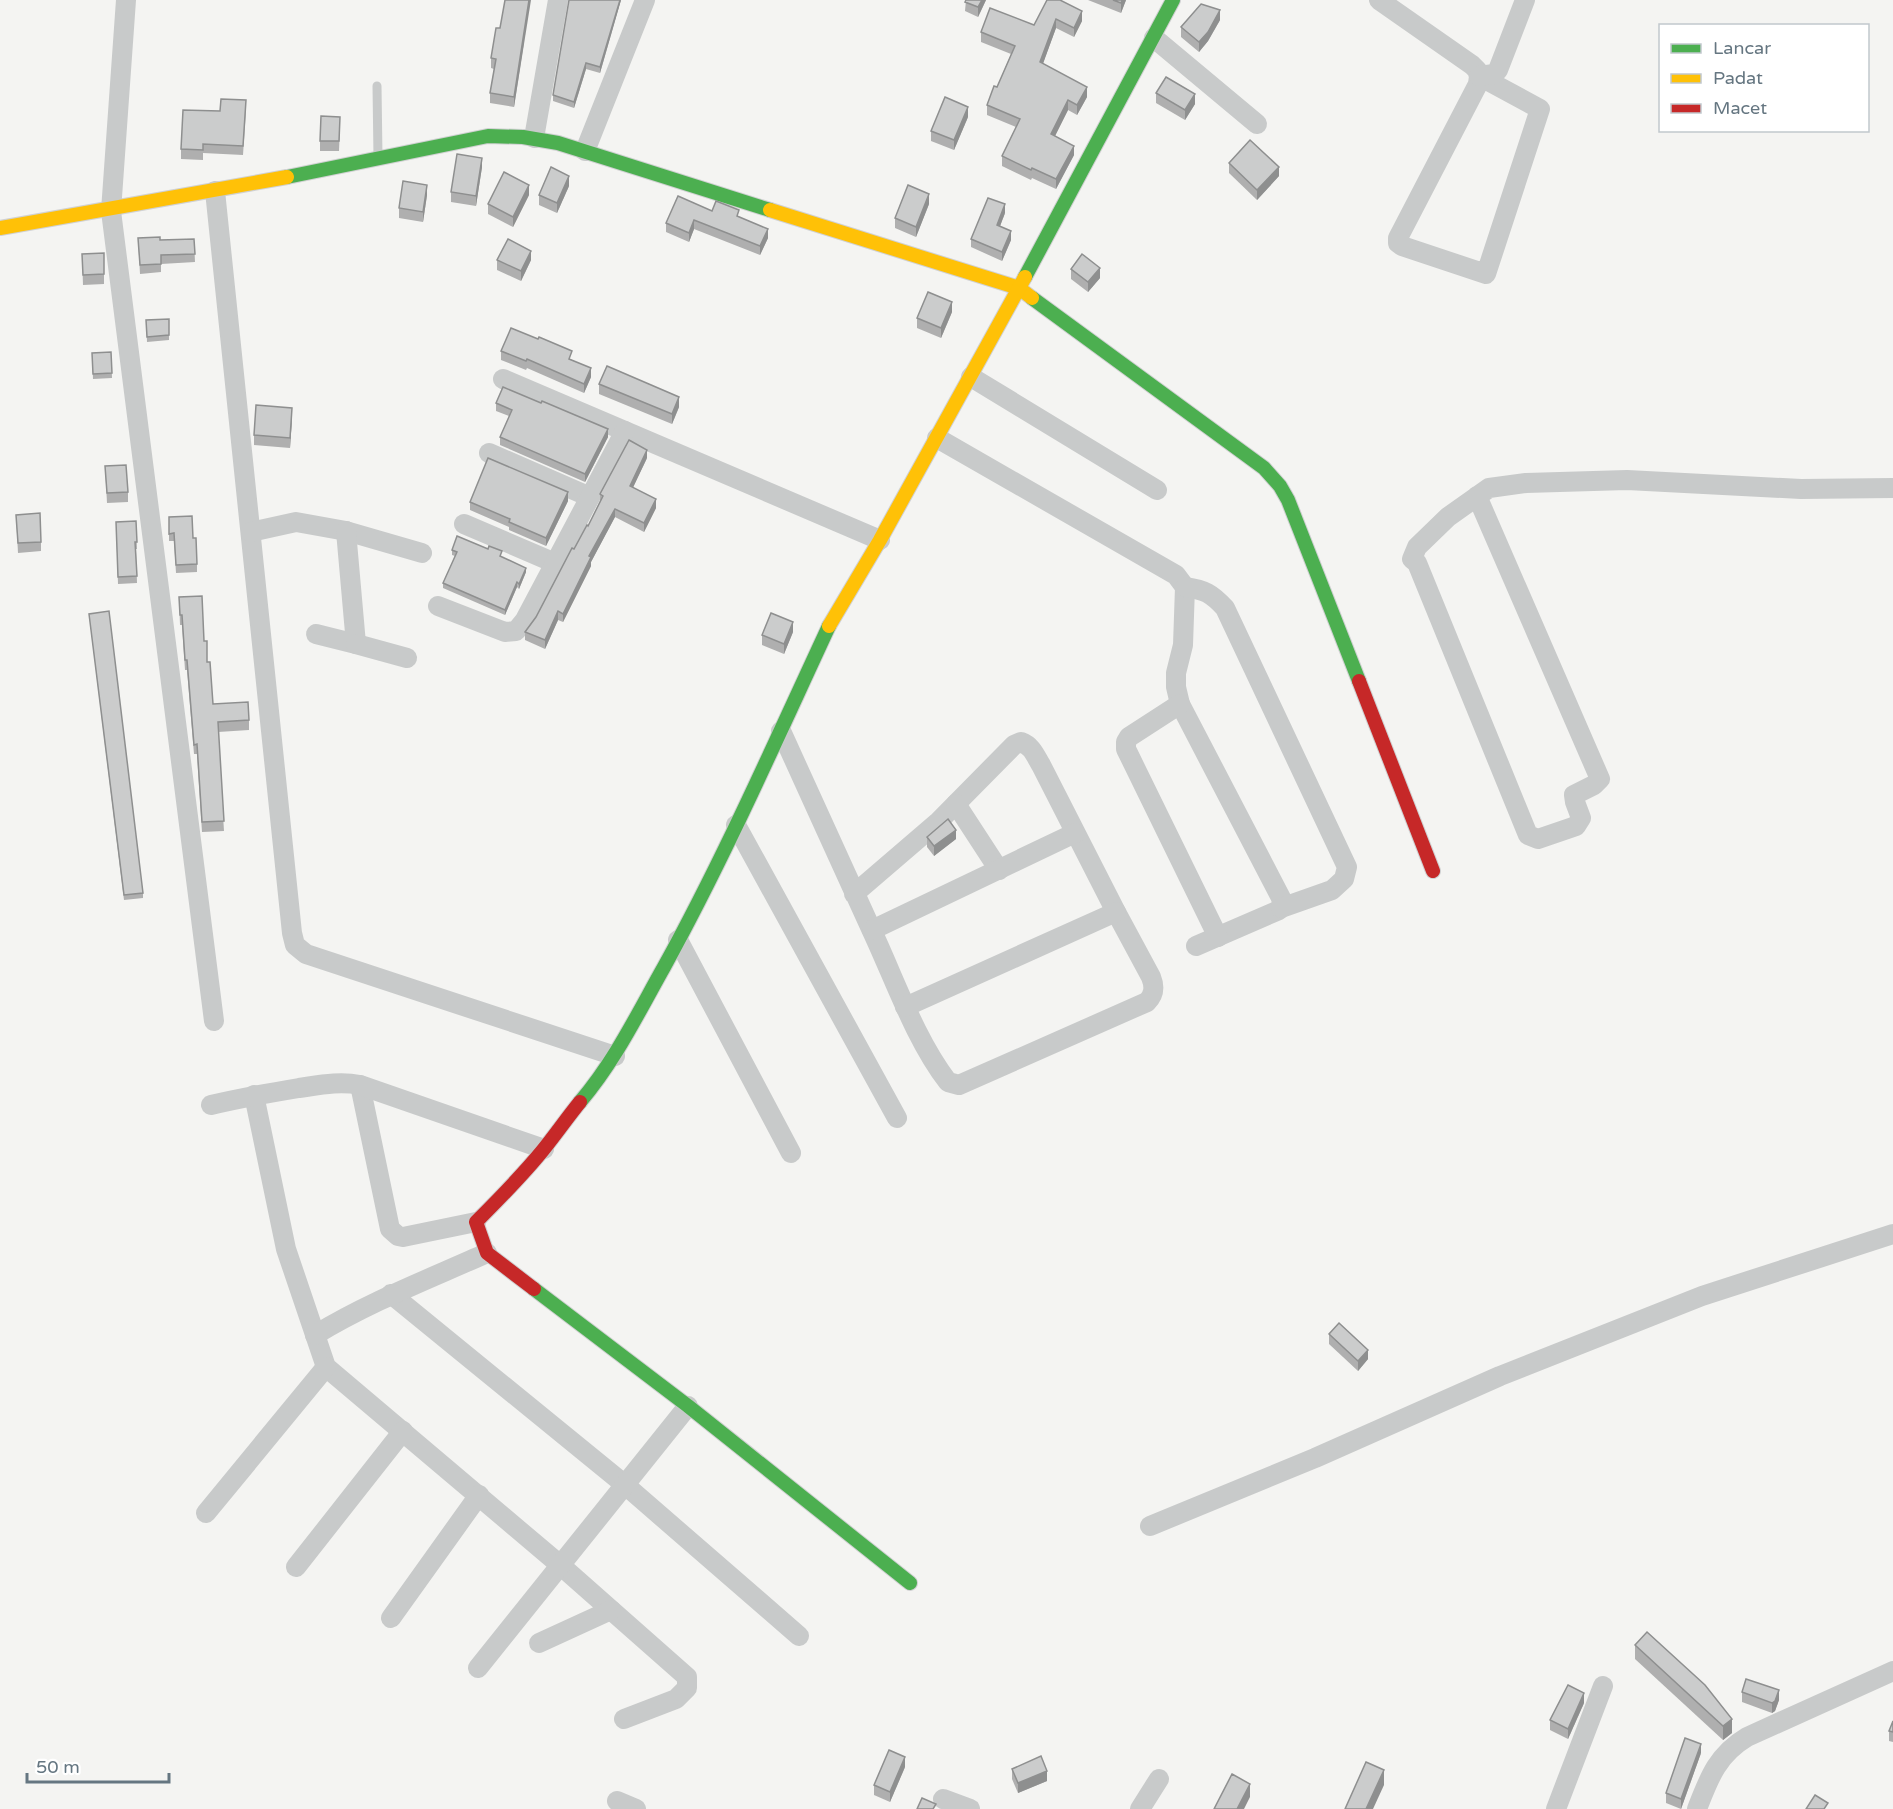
<svg xmlns="http://www.w3.org/2000/svg" width="1893" height="1809" font-family="'Varela Round',sans-serif">
<rect width="100%" height="100%" fill="#f4f4f2"/>
<g fill="none" stroke-linecap="round" stroke-linejoin="round">
<defs>
<g id="fast">
<path d="M287,177L488,136L523,137L558,143L770,210"/>
<path d="M1025,277L1173,0"/>
<path d="M1032,298L1264,468L1280,486L1288,500L1359,681"/>
<path d="M580,1102C615,1061 638,1013 664,967C725,856 776,740 829,626"/>
<path d="M534,1289L688,1406L910,1583"/>
</g>
<g id="slow">
<path d="M770,210L1019,288L1032,298"/>
<path d="M0,228L287,177"/>
<path d="M829,626L880,540L1025,277"/>
</g>
<g id="jam">
<path d="M1359,681L1433,871"/>
<path d="M534,1289L487,1253L476,1222C499,1199 522,1176 543,1150C556,1134 567,1118 580,1102"/>
</g>
</defs>
<use href="#fast" stroke="#d0d1d2" stroke-width="16"/>
<use href="#slow" stroke="#d0d1d2" stroke-width="16"/>
<use href="#jam" stroke="#d0d1d2" stroke-width="16"/>
<path stroke="#c8caca" stroke-width="9" d="M377,86L378,157"/>
<g stroke="#c8caca" stroke-width="20">
<path d="M126,0L111,211L214,1021"/>
<path d="M1379,0L1472,65L1477,70L1479,76L1540,109L1486,274L1402,246L1398,243V238L1478,84L1479,76"/>
<path d="M1154,38L1257,124"/>
<path d="M1479,76L1494,74L1498,70L1525,0"/>
<path d="M534,138L558,0"/>
<path d="M585,151L645,0"/>
<path d="M215,191L292,933L295,945L306,954L615,1056"/>
<path d="M971,377L1157,490"/>
<path d="M503,379L880,540"/>
<path d="M937,438L1176,575L1185,587L1183,645L1176,673V687L1180,704L1281,898L1282,904L1279,910L1196,946"/>
<path d="M489,453L590,497"/>
<path d="M1477,496L1600,779L1594,785L1574,795L1575,802L1581,818L1576,826L1538,839L1528,835L1417,563L1412,559L1417,547L1448,517L1489,488L1526,483L1627,480L1801,489L1893,488"/>
<path d="M464,524L555,563"/>
<path d="M251,532L296,522L346,531L422,553"/>
<path d="M1185,587C1205,590 1211,593 1225,608L1347,867L1344,879L1332,890L1281,908"/>
<path d="M438,606L505,632L516,631L525,620L625,431"/>
<path d="M316,634L356,644L346,531"/>
<path d="M356,644L407,658"/>
<path d="M1180,704L1129,737L1126,742V749L1218,937"/>
<path d="M781,731C811,798 842,864 872,931C895,980 915,1039 948,1082L959,1085L1147,1002C1154,995 1155,987 1151,977L1116,912L1041,765C1035,755 1032,746 1021,742L1014,745L939,821L854,894"/>
<path d="M956,804L999,870"/>
<path d="M736,825L897,1118"/>
<path d="M872,930L1075,833"/>
<path d="M678,940L791,1153"/>
<path d="M905,1007L1116,912"/>
<path d="M360,1085L390,1229L398,1236L403,1237L476,1222"/>
<path d="M254,1095L286,1249L326,1367L559,1564L687,1677V1688L676,1699L624,1719"/>
<path d="M211,1105C240,1098 269,1093 299,1088C320,1085 339,1081 360,1085L544,1149"/>
<path d="M391,1294L624,1484L799,1636"/>
<path d="M315,1335C369,1302 429,1279 487,1253"/>
<path d="M206,1513L326,1367"/>
<path d="M1150,1526L1315,1458L1500,1376L1702,1296L1893,1234"/>
<path d="M296,1567L403,1431"/>
<path d="M391,1618L479,1495"/>
<path d="M539,1643L611,1610"/>
<path d="M478,1668L688,1406"/>
<path d="M943,1799L970,1809"/>
<path d="M617,1801L636,1809"/>
<path d="M1140,1809L1159,1779"/>
<path d="M1556,1809L1603,1686"/>
<path d="M1697,1809C1709,1778 1717,1755 1747,1737L1893,1671"/>
</g>
<use href="#fast" stroke="#4caf50" stroke-width="14"/>
<use href="#slow" stroke="#ffc107" stroke-width="14"/>
<use href="#jam" stroke="#c62828" stroke-width="14"/>
</g>
<g fill="#afafaf">
<path d="M621,0L600,73L586,69L574,108L553,101V95Z"/>
<path d="M966,0H986L978,17L965,11Z"/>
<path d="M1088,0H1126L1121,13Z"/>
<path d="M1082,11V21L1074,37L1056,28L1043,63L1087,97L1077,115L1068,110L1055,136L1074,155L1056,189L1032,178L1031,180L1002,166V156L1016,127L987,115V105L997,87L1011,54L981,42V32L1034,25Z"/>
<path d="M1220,20L1208,41L1199,52L1181,37V27Z"/>
<path d="M524,42L514,107L490,103V93L494,69L491,68V58Z"/>
<path d="M1156,93L1195,104L1185,120L1156,103Z"/>
<path d="M246,110L243,155L203,153V160L181,159V149L220,111Z"/>
<path d="M968,117L954,150L931,141V131Z"/>
<path d="M340,127L339,151H320V141Z"/>
<path d="M1229,163L1279,176L1257,200L1229,173Z"/>
<path d="M482,167L476,206L451,202V192Z"/>
<path d="M569,186L557,213L539,205V195Z"/>
<path d="M427,195L423,222L399,218V208Z"/>
<path d="M529,195L513,227L488,214V204Z"/>
<path d="M929,204L916,237L895,228V218Z"/>
<path d="M712,211L739,217L768,238L760,255L694,229L689,242L666,232V223Z"/>
<path d="M1005,213L1000,226L1011,240L1002,261L971,247V239Z"/>
<path d="M138,238L160,240L194,239L195,262L161,264V272L140,274Z"/>
<path d="M104,253V284L83,285L82,254Z"/>
<path d="M497,260H531L521,281L497,270Z"/>
<path d="M1071,269L1100,278L1088,292L1071,279Z"/>
<path d="M952,312L941,338L917,328V318Z"/>
<path d="M169,319V340L147,342L146,320Z"/>
<path d="M538,339L572,360L591,377L584,393L527,368L526,370L501,360V351Z"/>
<path d="M111,352L112,378L93,379L92,353Z"/>
<path d="M599,384L679,407L672,424L599,394Z"/>
<path d="M496,403L608,437L585,482L500,445V437L509,416L496,411Z"/>
<path d="M292,417L290,448L254,445V435Z"/>
<path d="M647,458L633,487L656,508L644,532L615,517L591,562V566L563,622L558,620L545,649L525,640V632L536,617L574,549L588,526L600,501V494Z"/>
<path d="M105,466L128,492V502L107,503Z"/>
<path d="M568,501L546,546L509,530V527L470,510V502Z"/>
<path d="M16,515L41,542V551L18,553Z"/>
<path d="M169,517L197,564V572L176,573L174,541H169Z"/>
<path d="M136,521L137,549H136L137,583L118,584L116,522Z"/>
<path d="M452,550L502,556V557L526,572L519,589L517,587L505,615L443,588V583L455,556L452,555Z"/>
<path d="M179,597L204,641L213,704L249,720V730L218,732L224,831L202,832L197,754H194L187,670H185L182,625H180Z"/>
<path d="M89,614L143,893V898L124,900Z"/>
<path d="M793,632L784,654L762,645V635Z"/>
<path d="M927,837L956,839L934,856L927,847Z"/>
<path d="M1329,1334L1368,1359L1358,1371L1329,1344Z"/>
<path d="M1635,1645L1732,1733L1723,1740L1635,1659Z"/>
<path d="M1742,1692L1779,1700L1775,1711L1772,1713L1742,1702Z"/>
<path d="M1584,1703L1568,1739L1550,1730V1720Z"/>
<path d="M1893,1721V1742L1889,1741V1731Z"/>
<path d="M1701,1753L1681,1809L1666,1803V1793Z"/>
<path d="M905,1767L890,1802L874,1795V1785Z"/>
<path d="M1012,1769L1047,1781L1018,1793L1012,1779Z"/>
</g>
<g fill="#8e8f8f">
<path d="M529,0H531L514,107V97Z"/>
<path d="M620,0H621L600,73V67Z"/>
<path d="M982,0H986L978,17V7Z"/>
<path d="M1122,0H1126L1121,13V3Z"/>
<path d="M1220,10V20L1208,41L1199,52V42Z"/>
<path d="M1082,11V21L1074,37V28Z"/>
<path d="M1056,19V28L1040,72V62Z"/>
<path d="M586,63V69L574,108V102Z"/>
<path d="M1087,87V97L1077,115V105Z"/>
<path d="M1195,94V104L1185,120V110Z"/>
<path d="M1068,100V110L1051,144V134Z"/>
<path d="M968,107V117L954,150V140Z"/>
<path d="M1074,146V155L1056,189V179Z"/>
<path d="M482,158V167L476,206V196Z"/>
<path d="M1279,167V176L1257,200V190Z"/>
<path d="M569,176V186L557,213V203Z"/>
<path d="M427,185V195L423,222V212Z"/>
<path d="M529,185V195L513,227V217Z"/>
<path d="M929,194V204L916,237V227Z"/>
<path d="M1005,204V213L997,234V225Z"/>
<path d="M694,220V229L689,242V233Z"/>
<path d="M768,229V238L760,255V246Z"/>
<path d="M1011,231V240L1002,261V252Z"/>
<path d="M531,251V260L521,281V271Z"/>
<path d="M1100,268V278L1088,292V282Z"/>
<path d="M952,302V312L941,338V328Z"/>
<path d="M591,368V377L584,393V384Z"/>
<path d="M679,397V407L672,424V414Z"/>
<path d="M292,408V417L290,448V438Z"/>
<path d="M608,429V437L585,482V474Z"/>
<path d="M647,450V458L630,494V486Z"/>
<path d="M568,492V501L546,546V538Z"/>
<path d="M656,499V508L644,532V523Z"/>
<path d="M615,509V517L591,562V566L563,622V614L589,556Z"/>
<path d="M526,568V572L519,589V584Z"/>
<path d="M517,582V587L505,615V610Z"/>
<path d="M558,611V620L545,649V640Z"/>
<path d="M793,622V632L784,654V644Z"/>
<path d="M956,830V839L934,856V846Z"/>
<path d="M1368,1350V1359L1358,1371V1361Z"/>
<path d="M1779,1690V1700L1775,1711L1772,1713V1703Z"/>
<path d="M1584,1693V1703L1568,1739V1729Z"/>
<path d="M1732,1719V1733L1723,1740V1726Z"/>
<path d="M1701,1744V1753L1681,1809V1799Z"/>
<path d="M905,1757V1767L890,1802V1792Z"/>
<path d="M1384,1770V1785L1373,1809H1366Z"/>
<path d="M1047,1771V1781L1018,1793V1783Z"/>
<path d="M1250,1784V1797L1244,1809H1237Z"/>
</g>
<g fill="#cbcccc" stroke="#8e8f8f" stroke-width="1.5">
<path d="M505,0H529L514,97L490,93L496,59L491,58L496,28H500Z"/>
<path d="M569,0H620L600,67L586,63L574,102L553,95Z"/>
<path d="M966,0H982L978,7L965,2Z"/>
<path d="M1047,0H1060L1082,11L1074,28L1056,19L1040,62L1087,87L1077,105L1068,100L1051,134L1074,146L1056,179L1032,168L1031,170L1002,156L1020,119L987,105L994,86L997,87L1015,46L981,32L990,8L1034,25Z"/>
<path d="M1113,0H1122L1121,3Z"/>
<path d="M1201,4L1220,10L1208,32L1199,42L1181,27Z"/>
<path d="M1166,77L1195,94L1185,110L1156,93Z"/>
<path d="M945,97L968,107L954,140L931,131Z"/>
<path d="M221,99L246,100L243,146L203,144V150L181,149L183,110L220,111Z"/>
<path d="M321,116L340,117L339,141H320Z"/>
<path d="M1250,140L1279,167L1257,190L1229,163Z"/>
<path d="M457,154L482,158L476,196L451,192Z"/>
<path d="M551,167L569,176L557,203L539,195Z"/>
<path d="M504,172L529,185L513,217L488,204Z"/>
<path d="M403,181L427,185L423,212L399,208Z"/>
<path d="M908,185L929,194L916,227L895,218Z"/>
<path d="M678,196L712,211L716,201L739,210L737,216L768,229L760,246L694,220L689,233L666,223Z"/>
<path d="M988,198L1005,204L997,225L1011,231L1002,252L971,239Z"/>
<path d="M160,237V240L194,239L195,254L161,255V264L140,265L138,238Z"/>
<path d="M508,239L531,251L521,271L497,260Z"/>
<path d="M104,253V274L83,275L82,254Z"/>
<path d="M1082,254L1100,268L1088,282L1071,269Z"/>
<path d="M928,292L952,302L941,328L917,318Z"/>
<path d="M169,319V335L147,337L146,320Z"/>
<path d="M511,328L538,339L539,337L572,351L569,359L591,368L584,384L527,359L526,361L501,351Z"/>
<path d="M111,352L112,373L93,374L92,353Z"/>
<path d="M607,366L679,397L672,414L599,384Z"/>
<path d="M503,387L541,403L542,401L608,429L585,474L500,437L512,410L496,403Z"/>
<path d="M256,405L292,408L290,438L254,435Z"/>
<path d="M629,440L647,450L630,486L656,499L644,523L615,509L589,556L591,557L563,614L558,611L545,640L525,632L536,617L572,548L574,549L587,525L588,526L603,496L600,494Z"/>
<path d="M488,458L568,492L546,538L509,522L510,519L470,502Z"/>
<path d="M126,465L128,492L107,493L105,466Z"/>
<path d="M40,513L41,542L18,543L16,515Z"/>
<path d="M192,516L193,538H196L197,564L176,565L174,533L169,534V517Z"/>
<path d="M136,521L137,542H135L137,576L118,577L116,522Z"/>
<path d="M457,536L488,549L489,546L502,551L500,556L526,568L519,584L517,582L505,610L443,583L457,552L452,550Z"/>
<path d="M202,596L204,641H207V662H210L213,704L248,702L249,720L218,722L224,821L202,822L197,744L194,745L187,660H185L182,615H180L179,597Z"/>
<path d="M109,611L143,893L124,895L89,614Z"/>
<path d="M771,613L793,622L784,644L762,635Z"/>
<path d="M948,819L956,830L934,846L927,837Z"/>
<path d="M1339,1323L1368,1350L1358,1361L1329,1334Z"/>
<path d="M1647,1632L1705,1685L1732,1719L1723,1726L1635,1645Z"/>
<path d="M1746,1679L1779,1690L1775,1701L1772,1703L1742,1692Z"/>
<path d="M1568,1685L1584,1693L1568,1729L1550,1720Z"/>
<path d="M1893,1721V1732L1889,1731Z"/>
<path d="M1685,1738L1701,1744L1681,1799L1666,1793Z"/>
<path d="M889,1750L905,1757L890,1792L874,1785Z"/>
<path d="M1041,1756L1047,1771L1018,1783L1012,1769Z"/>
<path d="M1366,1762L1384,1770L1366,1809H1345Z"/>
<path d="M1232,1774L1250,1784L1237,1809H1214Z"/>
<path d="M1815,1795L1828,1803L1824,1809H1806Z"/>
<path d="M922,1798L936,1804L933,1809H917Z"/>
</g>
<rect x="1659" y="24" width="210" height="108" fill="#ffffff" stroke="#c1c8cd" stroke-width="1.5"/>
<rect x="1671" y="44" width="30" height="9" fill="#4caf50" stroke="#c1c8cd" stroke-width="1.5"/>
<text x="1713" y="54" font-size="18" fill="#657681">Lancar</text>
<rect x="1671" y="74" width="30" height="9" fill="#ffc107" stroke="#c1c8cd" stroke-width="1.5"/>
<text x="1713" y="84" font-size="18" fill="#657681">Padat</text>
<rect x="1671" y="104" width="30" height="9" fill="#c62828" stroke="#c1c8cd" stroke-width="1.5"/>
<text x="1713" y="114" font-size="18" fill="#657681">Macet</text>
<path d="M27 1773v9h142v-9" fill="none" stroke="#657681" stroke-width="3"/>
<text x="36" y="1773" font-size="18" fill="#657681" stroke="#ffffff" stroke-width="4.5" paint-order="stroke">50 m</text>
</svg>
